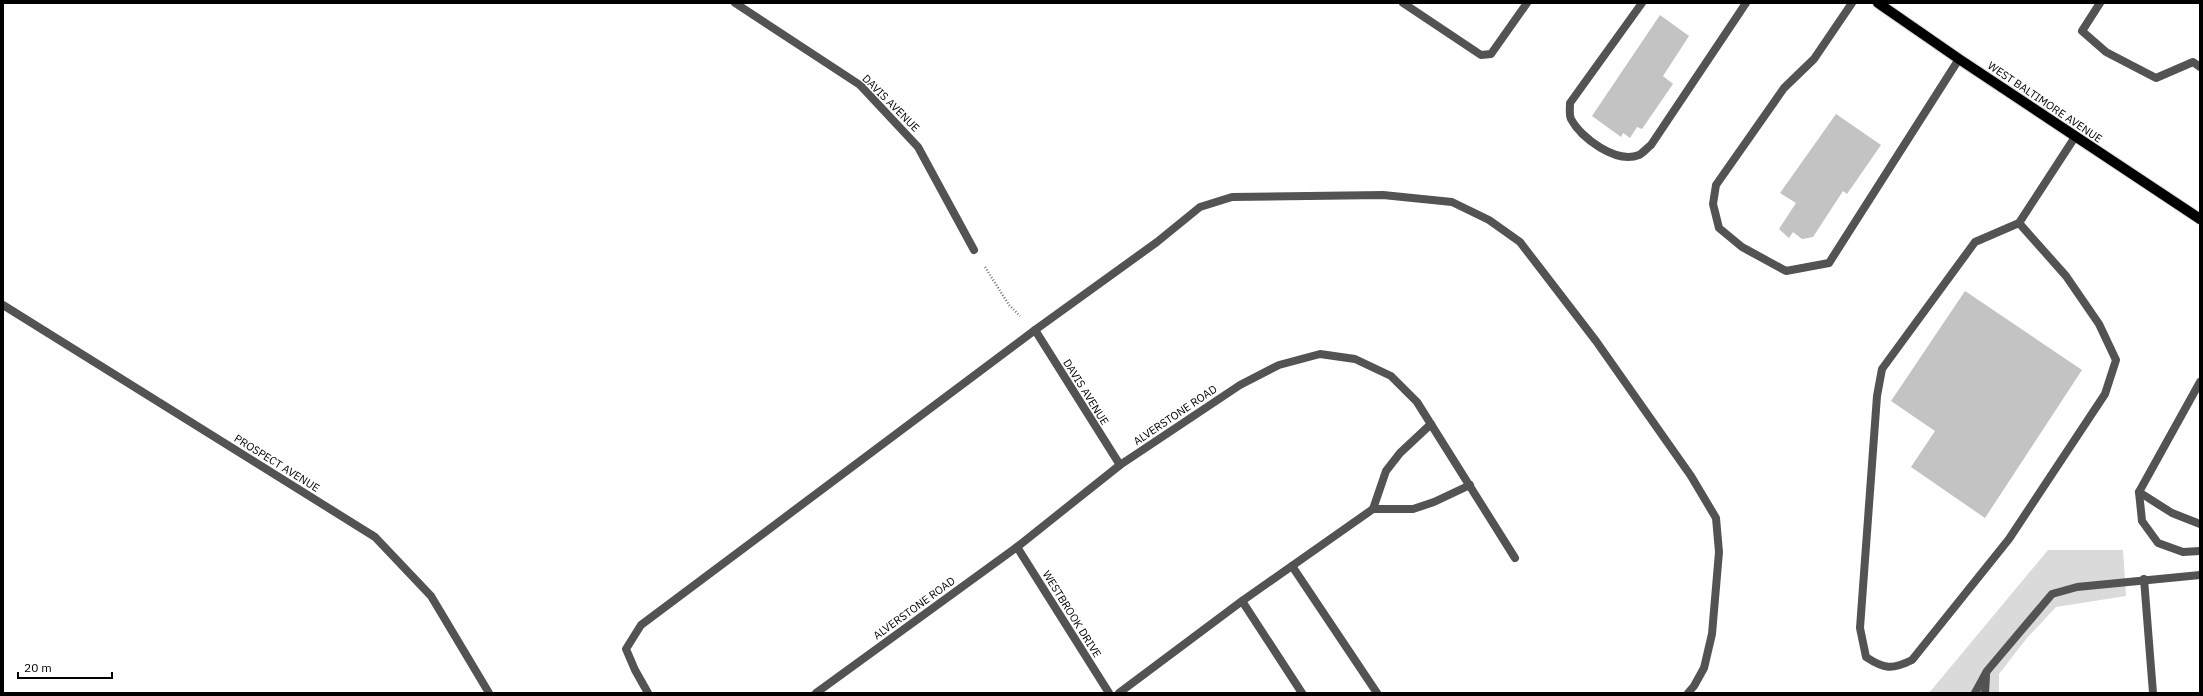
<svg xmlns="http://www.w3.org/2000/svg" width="2203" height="696" font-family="'IBM Plex Sans',sans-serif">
<rect width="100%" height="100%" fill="#fff"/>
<path fill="#dadada" d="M2048,550H2123L2126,596L2056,607L2027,638L1999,674V693H1929Z"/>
<g fill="#c3c3c3">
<path d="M1660,15L1689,36L1663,76L1673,84L1642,129L1637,127L1630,138L1623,133L1621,137L1592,116Z"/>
<path d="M1836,114L1881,145L1847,194L1843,191L1813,237L1802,239L1793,232L1789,238L1779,229L1796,203L1780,193Z"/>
<path d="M1965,291L2082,370L1985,518L1911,467L1935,431L1891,401Z"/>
</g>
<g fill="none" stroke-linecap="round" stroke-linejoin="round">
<defs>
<path id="primary" d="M1878,3L1959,59L2200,219"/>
</defs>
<use href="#primary" stroke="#dbdbdb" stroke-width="12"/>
<path stroke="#757575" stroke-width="2.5" stroke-dasharray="1 2" stroke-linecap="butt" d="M985,267L1009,305L1020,316"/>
<g stroke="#535353" stroke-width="8">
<path d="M1403,3L1481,55L1491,54L1527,3"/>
<path d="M1642,3L1570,103C1570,108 1569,115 1571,119C1581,138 1616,164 1639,155C1643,153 1647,148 1651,145L1746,3"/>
<path d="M1852,3L1814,59L1784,88L1716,185L1713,204L1719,228L1742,247L1786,271L1829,263L1959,59"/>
<path d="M2100,3L2082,31L2106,52L2156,78L2193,62L2200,67"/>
<path d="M2019,223L2066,276L2099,324L2116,360L2105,394L2009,539L1912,660C1892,670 1884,669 1866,657L1860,628L1877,396L1882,369L1975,242L2019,223L2075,137"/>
<path d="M2200,382L2139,492L2142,521L2158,543L2183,552L2200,551"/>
<path d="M1431,424L1400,453L1386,471L1373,509H1413L1434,502L1470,485"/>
<path d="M2139,492L2172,513L2200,524"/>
<path d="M1292,566L1377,693"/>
<path d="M2144,579L2153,693"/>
<path d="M1242,601L1302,693"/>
<path d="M648,693L635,670L626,649L641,625L1035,330L1157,242L1200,207L1232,197L1383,195L1452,202L1489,220L1520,242L1596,341L1691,476L1716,518L1719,552L1712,634L1704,668L1694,686L1688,693"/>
<path d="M1119,693L1242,601L1373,509"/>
<path d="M1975,693L1987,671L2052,594L2077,587L2200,575"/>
<path d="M1985,693L1986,676"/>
</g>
<g stroke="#535353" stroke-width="8">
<path d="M735,3L860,85L918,147L974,250"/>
<path d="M3,305L375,537L431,596L489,693"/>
<path d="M1035,330L1120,465"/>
<path d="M1017,547L1109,693"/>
<path d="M816,693L1017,547L1120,465L1240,385L1279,365L1320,354L1355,359L1391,376L1417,402L1515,558"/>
</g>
<use href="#primary" stroke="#000" stroke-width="10"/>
</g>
<g text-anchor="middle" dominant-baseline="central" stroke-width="3" stroke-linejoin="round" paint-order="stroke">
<g font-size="11" fill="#000" stroke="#fff">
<text transform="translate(2045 102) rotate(34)">WEST BALTIMORE AVENUE</text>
<text transform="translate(891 103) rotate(45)">DAVIS AVENUE</text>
<text transform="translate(1086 392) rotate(58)">DAVIS AVENUE</text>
<text transform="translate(1175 415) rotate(-34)">ALVERSTONE ROAD</text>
<text transform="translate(277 463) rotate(32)">PROSPECT AVENUE</text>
<text transform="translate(914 608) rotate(-36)">ALVERSTONE ROAD</text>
<text transform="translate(1072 614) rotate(58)">WESTBROOK DRIVE</text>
</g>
</g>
<rect width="2203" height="696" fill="none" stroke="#000000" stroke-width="8"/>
<path d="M18 672v6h94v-6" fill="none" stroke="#000000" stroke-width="2"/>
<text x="24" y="672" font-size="12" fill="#000000" stroke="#ffffff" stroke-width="3" paint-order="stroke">20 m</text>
</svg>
